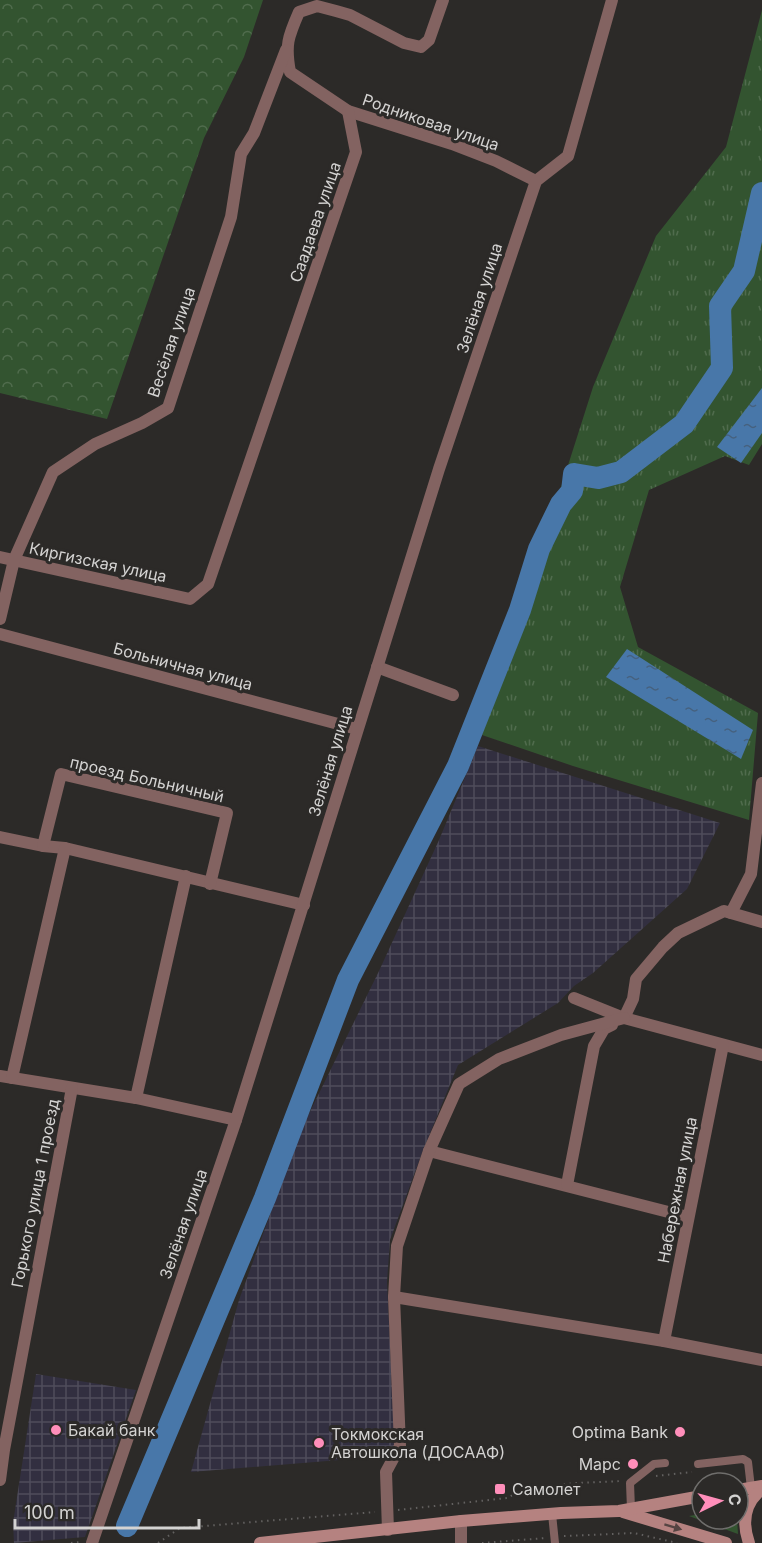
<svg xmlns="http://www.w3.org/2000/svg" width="762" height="1543" font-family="Inter,sans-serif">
<defs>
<pattern id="industrial-grid" width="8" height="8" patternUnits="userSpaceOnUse" patternTransform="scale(1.5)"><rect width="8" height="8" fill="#322f40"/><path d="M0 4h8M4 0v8" fill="none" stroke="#4f4c5b"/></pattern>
<pattern id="grass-tufts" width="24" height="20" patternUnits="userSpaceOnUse" patternTransform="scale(1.5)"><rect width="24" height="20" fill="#335430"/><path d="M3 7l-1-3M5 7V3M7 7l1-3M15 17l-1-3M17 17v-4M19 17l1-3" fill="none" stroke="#506c4d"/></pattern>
<pattern id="forest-crowns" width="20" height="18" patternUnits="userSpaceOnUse" patternTransform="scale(1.5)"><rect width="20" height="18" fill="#335430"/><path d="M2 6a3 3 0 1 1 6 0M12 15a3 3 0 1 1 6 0" fill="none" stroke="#506c4d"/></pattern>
<pattern id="water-ripples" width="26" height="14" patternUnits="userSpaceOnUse" patternTransform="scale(1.5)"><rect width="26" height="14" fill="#4877a9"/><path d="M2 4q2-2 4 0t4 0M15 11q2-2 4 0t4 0" fill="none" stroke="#45617f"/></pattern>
</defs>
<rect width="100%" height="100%" fill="#2c2a28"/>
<g fill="url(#industrial-grid)">
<path d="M478,746L720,823L687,889L593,973L574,986L558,1003L458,1065L422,1153L390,1240L387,1282L395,1449L391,1454L376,1457L191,1472L239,1300L301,1130L379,971L439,840Z"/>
<path d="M36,1374L136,1390L85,1537L14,1543L13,1523Z"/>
</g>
<g fill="url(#grass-tufts)">
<path d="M762,10V444L749,465L725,456L649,490L620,587L638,647L758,713L749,820L573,766L482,735L593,387L656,236L726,147Z"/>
<path d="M702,1514V1519H737L738,1534L689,1516Z"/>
</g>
<path fill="url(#forest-crowns)" d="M0,0H263L244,57L204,138L107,419L0,393Z"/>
<g fill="url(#water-ripples)">
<path d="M762,388V433L741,463L717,447Z"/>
<path d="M627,649L753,730L741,759L606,677Z"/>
</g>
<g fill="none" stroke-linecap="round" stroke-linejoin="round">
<path stroke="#4877a9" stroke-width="22" d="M127,1526L265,1198L348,980L458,766L520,610L539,549L561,504L572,491L574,474L598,478L621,472L684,424L722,368L720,306L744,271L762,193"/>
<g stroke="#636160" stroke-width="2" stroke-dasharray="1.5 4.5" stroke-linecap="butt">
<path d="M656,1476L692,1472"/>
<path d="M398,1510L507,1498C535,1482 588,1483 621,1481"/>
<path d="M564,1536L634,1533L677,1543"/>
<path d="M71,1543L80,1542"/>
<path d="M158,1543L180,1528L375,1512"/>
<path d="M482,1543L546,1538"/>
</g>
<g stroke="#836361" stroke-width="8">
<path d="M698,1464L743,1459L748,1462L751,1488"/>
<path d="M631,1509L630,1483L654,1464L665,1463"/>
<path d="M552,1514L555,1543"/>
</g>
<g stroke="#836361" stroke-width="12">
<path d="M443,0L429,40L421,47L404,43L350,15L336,11L317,6L299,12C288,37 285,45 290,72L348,111L452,144L496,161L536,181"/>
<path d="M0,557L190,599L208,584L356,152L348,111"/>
<path d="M0,619L14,560L53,472L95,444L142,423L168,408L231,217L241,154L254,133L286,50"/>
<path d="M0,634L357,729"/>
<path d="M377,667L453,695"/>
<path d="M0,837L43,846L65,848L304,905"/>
<path d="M43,846L61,774L227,813L210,884"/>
<path d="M731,913L762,922"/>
<path d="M574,998L624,1018L762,1055"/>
<path d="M624,1018L633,999L636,979L663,947L678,933L724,911L731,913L751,874L762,783"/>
<path d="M0,1076L136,1098L236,1120"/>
<path d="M12,1078L65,848"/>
<path d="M136,1098L186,876"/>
<path d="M429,1151L688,1217"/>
<path d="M567,1185L594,1046L604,1029L612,1025"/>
<path d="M394,1297L664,1341L762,1360"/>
<path d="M664,1341L723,1045"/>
<path d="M0,1480L4,1450L72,1088"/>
<path d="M461,1521V1543"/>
<path d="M388,1530L386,1472L400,1446L394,1297L397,1246L429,1151L459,1084L499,1059L561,1035L624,1018"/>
<path d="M92,1543L236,1120L439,469L536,181L568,156L612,0"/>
</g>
<g stroke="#b58280" stroke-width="12">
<path d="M738,1490L762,1486"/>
<path d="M623,1512L726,1543"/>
<path d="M260,1543L461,1521L561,1513L619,1511L702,1496"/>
<path d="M749,1543C742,1523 744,1503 762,1489"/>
</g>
</g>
<defs><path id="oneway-solid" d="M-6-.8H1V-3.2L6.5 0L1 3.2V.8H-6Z" transform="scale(1.5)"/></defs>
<use fill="#554442" href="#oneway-solid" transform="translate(673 1527) rotate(17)"/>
<g fill="#ff8eba" stroke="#2c2a28" stroke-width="2">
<circle cx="56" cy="1430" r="6"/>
<circle cx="680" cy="1432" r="6"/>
<circle cx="319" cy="1443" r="6"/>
<circle cx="633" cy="1464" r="6"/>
<rect x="494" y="1483" width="12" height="12" rx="3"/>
</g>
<g text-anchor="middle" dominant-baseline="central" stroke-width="6" stroke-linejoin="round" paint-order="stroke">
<g font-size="16" fill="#d4d3d2" stroke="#2c2a28">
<text transform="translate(431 122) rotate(19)">Родниковая улица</text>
<text transform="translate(315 222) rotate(-71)">Саадаева улица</text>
<text transform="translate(479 298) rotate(-72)">Зелёная улица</text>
<text transform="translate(171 342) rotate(-71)">Весёлая улица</text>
<text transform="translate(98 562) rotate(12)">Киргизская улица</text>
<text transform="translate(183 666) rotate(15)">Больничная улица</text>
<text transform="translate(330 761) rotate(-73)">Зелёная улица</text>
<text transform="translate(147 779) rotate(13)">проезд Больничный</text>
<text transform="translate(677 1190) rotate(-79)">Набережная улица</text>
<text transform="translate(35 1193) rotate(-79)">Горького улица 1 проезд</text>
<text transform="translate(183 1224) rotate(-71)">Зелёная улица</text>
</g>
<g font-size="16" fill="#d4d3d2" stroke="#2c2a28" text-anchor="start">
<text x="68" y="1430">Бакай банк</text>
<text x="668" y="1432" text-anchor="end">Optima Bank</text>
<text x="331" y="1434">Токмокская<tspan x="331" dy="18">Автошкола (ДОСААФ)</tspan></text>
<text x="621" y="1464" text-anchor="end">Марс</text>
<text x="512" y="1489">Самолет</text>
</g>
</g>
<g transform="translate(720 1501) rotate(85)"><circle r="28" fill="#2c2a28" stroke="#6f6e6c" stroke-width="1.5"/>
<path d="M0-4.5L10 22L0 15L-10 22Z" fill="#ff8eba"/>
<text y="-9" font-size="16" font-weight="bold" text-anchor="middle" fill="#d4d3d2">С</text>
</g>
<path d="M15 1519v9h184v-9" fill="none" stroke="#d4d3d2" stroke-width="3"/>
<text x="24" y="1519" font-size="18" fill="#d4d3d2" stroke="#2c2a28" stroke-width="4.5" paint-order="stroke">100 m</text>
</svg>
